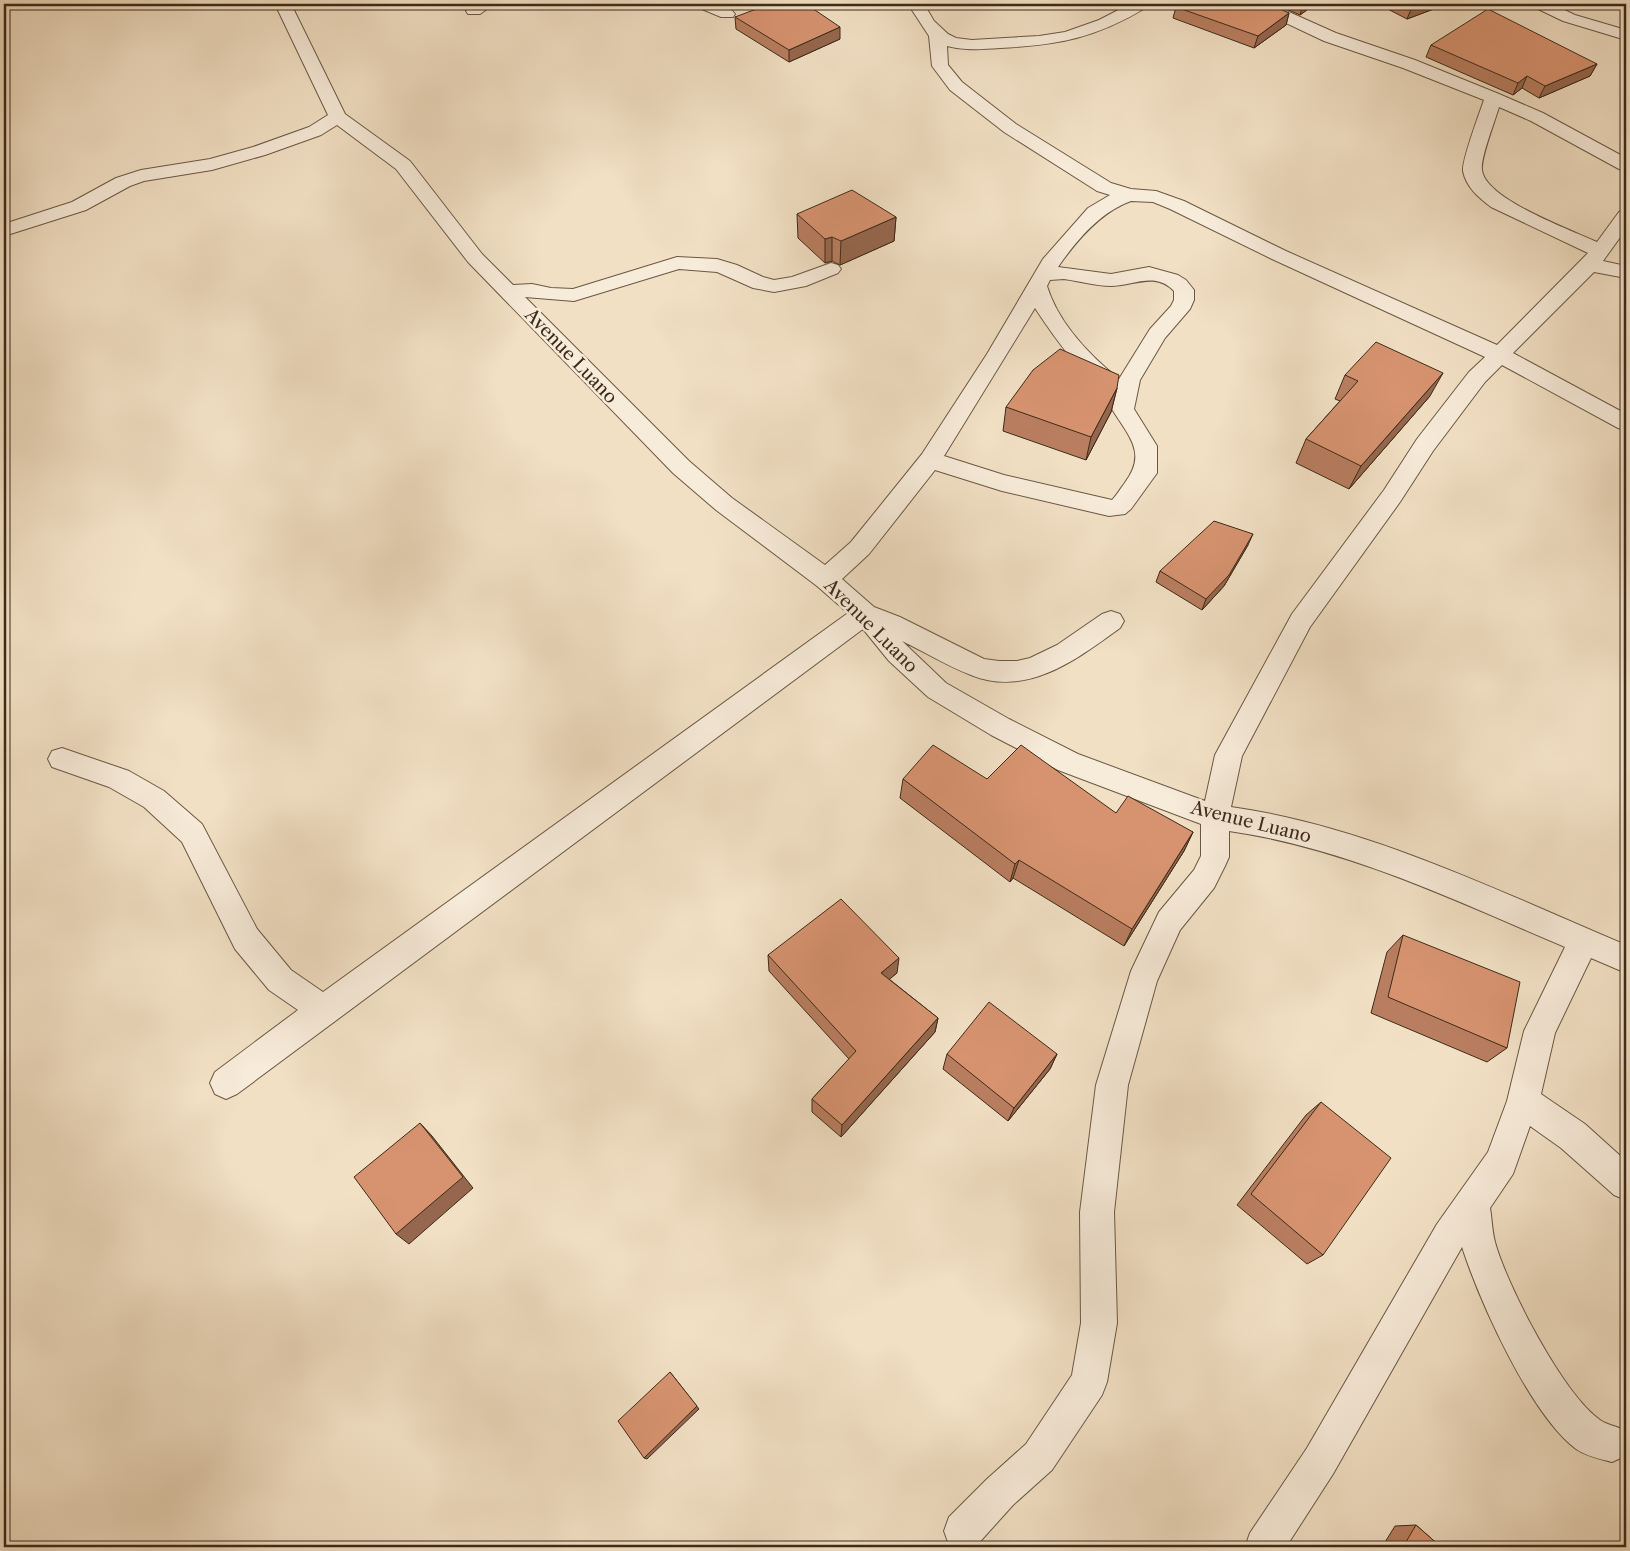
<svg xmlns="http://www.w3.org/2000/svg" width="1630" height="1551" font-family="'Libre Caslon Text',serif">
<rect width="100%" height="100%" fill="#f2e0c4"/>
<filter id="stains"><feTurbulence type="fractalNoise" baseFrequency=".004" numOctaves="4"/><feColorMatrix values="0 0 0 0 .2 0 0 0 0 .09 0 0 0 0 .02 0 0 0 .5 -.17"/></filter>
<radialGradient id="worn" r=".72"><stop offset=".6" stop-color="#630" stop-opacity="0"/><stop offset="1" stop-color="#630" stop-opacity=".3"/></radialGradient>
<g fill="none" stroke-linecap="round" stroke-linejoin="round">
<defs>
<g id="street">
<path d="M275,4H291L345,114L410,161L482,254L513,285L532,284L551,288L573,289L677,257L717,259L737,265L763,277L774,280L792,277L831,263L838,265L841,269L838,273L806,286L774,292L753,288L717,272L679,269L574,301L525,297L689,461L732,498L825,565L851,542L922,454L987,354L1043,259L1088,208L1110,195L1097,191L1004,132L950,90L932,66L929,36L908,4H924L934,21L948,34L956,38L972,40L1039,36L1065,32L1099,20L1130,4H1149L1147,7C1096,38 1059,45 1000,48C982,49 965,51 947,46L948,65L962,82L1016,124L1111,183L1131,189L1156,191L1184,201L1286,251L1497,345L1588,253L1491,207C1479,198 1466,187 1463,171C1462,160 1479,114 1484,100L1403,68L1324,41L1252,7L1250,4H1271L1336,33L1415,60L1499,94L1543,113L1626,158V170L1619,169L1531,121L1499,107C1495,121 1480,159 1482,170C1485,199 1571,230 1597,242L1619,212L1626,210V229L1603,261L1626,266V278L1594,272L1513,353L1626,414V430L1618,428L1502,365L1485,382L1433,451L1400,502L1310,627L1242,756L1231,807C1368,826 1500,892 1626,945V973L1591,958L1555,1033L1541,1094L1585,1124L1626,1161V1200L1614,1195L1561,1148L1530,1126L1513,1174L1490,1208C1492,1219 1492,1231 1495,1242C1507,1286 1563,1394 1600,1420C1607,1425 1618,1427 1625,1430V1456L1612,1462C1600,1459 1586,1456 1576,1449C1530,1414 1480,1302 1462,1247L1333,1474L1286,1547H1245L1250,1533L1307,1448L1437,1224L1488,1152L1507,1101L1524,1031L1565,947C1456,901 1347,848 1229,831V857L1225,866L1214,888L1180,930L1157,981L1128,1085L1114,1212L1117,1323L1107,1382L1102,1395L1052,1470L1013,1505L977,1545C968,1548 958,1548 949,1545L944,1531L949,1517L987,1479L1026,1444L1072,1375L1081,1323L1080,1212L1096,1085L1131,971L1159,912L1194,870L1201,856V824L1058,770L991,735L928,697L889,661L863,629L237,1094L226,1099L215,1094L210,1083L215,1072L298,1010L269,990L235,949L182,842L144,807L109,787L52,767L48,759L52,751L62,748L129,771L164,791L202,824L257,929L291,970L323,992L848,613L817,586L716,510L673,473L468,262L396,169L337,125L321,135L265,155L212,170L144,181L130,186L86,210L4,236V224L72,202L116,178L141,170L210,159L253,147L309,127L328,115ZM1131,201L1153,202L1170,209L1272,259L1485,357L1469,372L1417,439L1384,490L1292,614L1215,755L1205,801L1078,754L1009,719L946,683L902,641C925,652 947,666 971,675C1027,698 1077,659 1120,628L1124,621L1120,614L1111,611L1102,614L1057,645L1030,658L1017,661H999L984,659L900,617L874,607L842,579L869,554L935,470L1002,491L1109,516L1125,514L1131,509L1157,473V446L1134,409L1140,380L1165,338L1190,309L1194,300V290L1186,280L1178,275L1149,267L1111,274L1058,267C1076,241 1100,212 1131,201ZM1064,279C1079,281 1096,286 1111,286C1133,286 1155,271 1174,291V300L1171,306L1150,329L1119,379C1089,355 1058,322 1047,286L1050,280ZM1035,308C1050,331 1089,388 1115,395L1112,409C1129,437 1148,453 1124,484C1120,489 1117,495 1112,500L1004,475L944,456Z"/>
<path d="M475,4H494L480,14H468L466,11Z"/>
<path d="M695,4C708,3 727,2 735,14L733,17H721L697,7Z"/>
<path d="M1532,4H1552L1575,15L1626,30V40L1563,21L1534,7Z"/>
</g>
</defs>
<use href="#street" stroke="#6a5844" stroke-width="2"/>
<use href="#street" fill="#f7ebd9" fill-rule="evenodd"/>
</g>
<g fill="#b97e60" stroke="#3d2b19">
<path d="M1275,4H1315L1300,15Z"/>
<path d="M1378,4H1447L1407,19Z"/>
<path d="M1176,7L1289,13L1286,25L1254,48L1173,18Z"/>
<path d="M735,17L840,39L789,62L736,29Z"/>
<path d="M1431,45L1597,64L1590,76L1539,98L1522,88L1513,95L1426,57Z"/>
<path d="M797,214L896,217L894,241L840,265L832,261L825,263L798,238Z"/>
<path d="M1345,375L1430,396L1349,489L1296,463L1306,439L1340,401L1335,399Z"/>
<path d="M1117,388L1111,412L1086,460L1003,431L1006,407Z"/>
<path d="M1248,545L1224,586L1202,610L1156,582L1160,571Z"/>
<path d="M903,779H987L1116,813L1193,832L1184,851L1124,946L1013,878L1010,882L900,798Z"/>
<path d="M1403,935L1507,1048L1487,1062L1371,1013L1387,952Z"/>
<path d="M768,955L897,973L889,979L938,1018L935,1032L841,1137L812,1112V1099L849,1059L769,971Z"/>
<path d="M947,1054H1057L1050,1069L1008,1121L943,1069Z"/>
<path d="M1321,1102L1323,1255L1307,1264L1237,1205L1306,1115Z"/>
<path d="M1416,1525L1441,1547H1382L1395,1526Z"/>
</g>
<g fill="#96674e" stroke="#3d2b19">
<path d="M1303,4H1315L1300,15Z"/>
<path d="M1421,4H1447L1407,19L1412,7Z"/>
<path d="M1289,13L1286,25L1254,48L1258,36Z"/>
<path d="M840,27V39L789,62V50Z"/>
<path d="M1597,64L1590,76L1539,98L1545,86Z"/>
<path d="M1527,76L1522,88L1513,95L1518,83Z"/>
<path d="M896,217L894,241L840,265L841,241Z"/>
<path d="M832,237V261L825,263V239Z"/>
<path d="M1443,373L1430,396L1349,489L1361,466Z"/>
<path d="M1117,388L1111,412L1086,460L1091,437Z"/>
<path d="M1253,534L1248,545L1224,586L1202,610L1206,599Z"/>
<path d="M1193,832L1184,851L1124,946L1132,929Z"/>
<path d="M1019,860L1013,878L1010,882L1015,864Z"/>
<path d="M899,958L897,973L879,988L881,973Z"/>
<path d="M938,1018L935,1032L841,1137L842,1125Z"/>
<path d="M1057,1054L1050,1069L1008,1121L1014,1108Z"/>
<path d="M420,1123L432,1136L473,1188L409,1244L396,1234Z"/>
<path d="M670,1372L699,1409L647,1459L644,1458Z"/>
</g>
<g fill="#d79370" stroke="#3d2b19">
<path d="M770,4H806L840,27L789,50L735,17Z"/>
<path d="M1179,4H1269L1289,13L1258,36L1176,7Z"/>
<path d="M1405,4H1421L1412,7Z"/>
<path d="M1488,9L1597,64L1545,86L1527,76L1518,83L1431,45Z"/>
<path d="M852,190L896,217L841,241L832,237L825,239L797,214Z"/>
<path d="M1376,342L1443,373L1361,466L1306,439L1358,381L1345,375Z"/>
<path d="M1060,349L1119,375L1117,388L1091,437L1006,407L1033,370Z"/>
<path d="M1214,521L1253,534L1229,575L1206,599L1160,571Z"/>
<path d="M933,745L987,779L1021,745L1116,813L1128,796L1193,832L1132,929L1019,860L1015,864L903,779Z"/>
<path d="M841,899L899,958L881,973L938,1018L842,1125L812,1099L856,1051L768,955Z"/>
<path d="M1403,935L1520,982L1507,1048L1388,997Z"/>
<path d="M989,1002L1057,1054L1014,1108L947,1054Z"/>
<path d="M1321,1102L1391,1158L1323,1255L1251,1194Z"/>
<path d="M420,1123L463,1177L396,1234L354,1177Z"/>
<path d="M670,1372L697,1406L644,1458L618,1421Z"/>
<path d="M1416,1525L1441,1547H1403Z"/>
</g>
<g text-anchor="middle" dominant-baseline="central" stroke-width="5" stroke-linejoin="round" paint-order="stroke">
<g font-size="18" fill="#3d2b19" stroke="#f7ebd9">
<text transform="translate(571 356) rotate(46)">Avenue Luano</text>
<text transform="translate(871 626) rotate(45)">Avenue Luano</text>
<text transform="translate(1251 822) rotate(14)">Avenue Luano</text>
</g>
</g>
<rect width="1630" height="1551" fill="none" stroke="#f2e0c4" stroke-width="20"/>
<rect x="5" y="5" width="1620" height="1541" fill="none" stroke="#3d2b19" stroke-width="2.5"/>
<rect x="10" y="10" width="1610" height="1531" fill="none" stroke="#3d2b19"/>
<rect width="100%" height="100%" filter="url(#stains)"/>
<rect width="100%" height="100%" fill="url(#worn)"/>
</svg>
